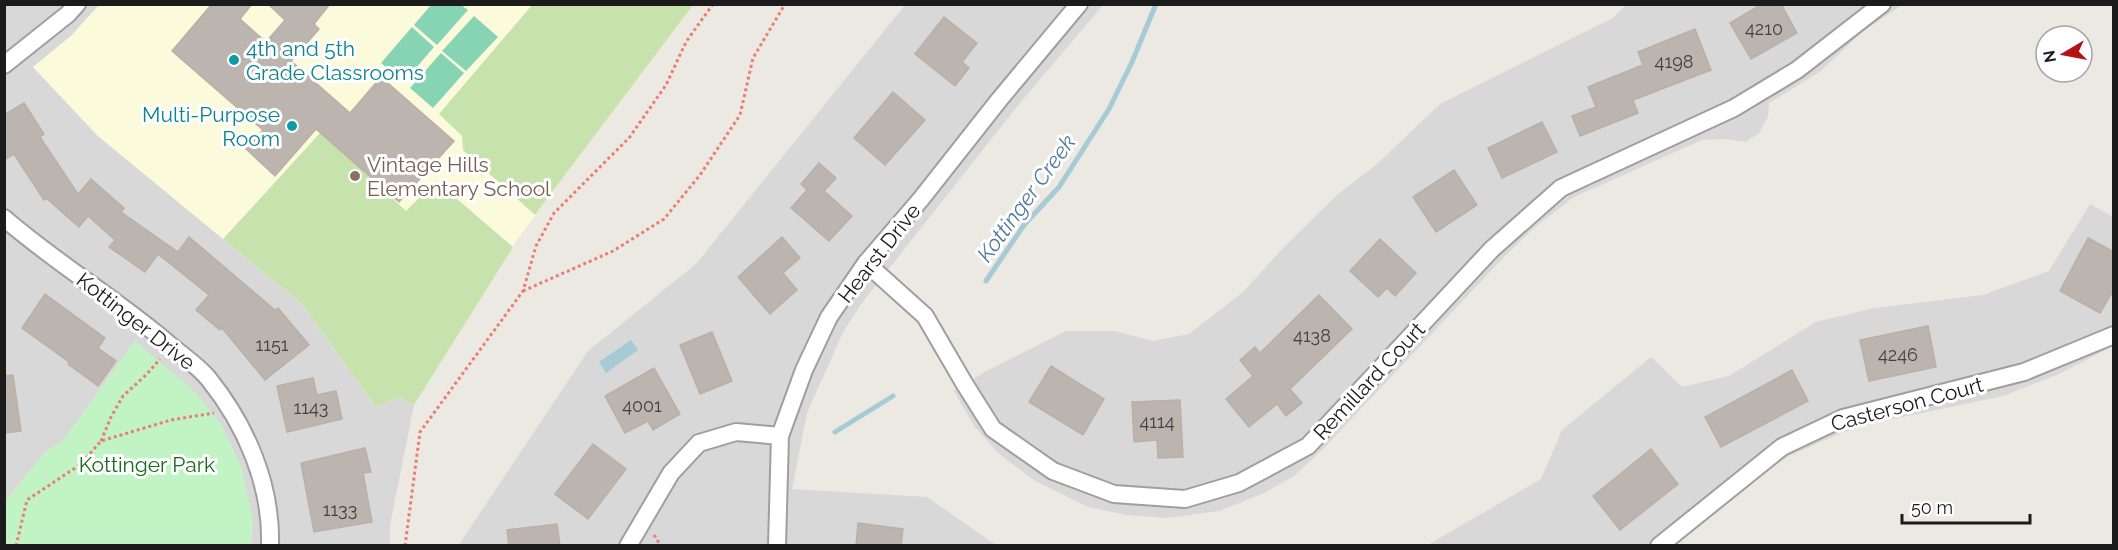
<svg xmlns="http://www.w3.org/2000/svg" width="2118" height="550" font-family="Raleway,sans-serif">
<rect width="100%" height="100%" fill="#ece8e2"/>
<g fill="#d9d8d8">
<path d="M5,5H99L71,36L33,67L98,136L302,304L376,406L400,397L414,405L390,525V545H251L253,519L135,341L62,442L45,452L5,502Z"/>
<path d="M905,5H1103L1015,109L861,304L843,332L807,413L792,489L927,497L996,545L458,546L588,351L696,264Z"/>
<path d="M1626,5H1902L1862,32L1821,71L1769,103L1768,117L1759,133L1746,142L1726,139L1702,140L1574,197L1535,227L1503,258L1323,449L1294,476L1264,493L1219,511L1168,518L1127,515L1088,507L1035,481L998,453L974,426L954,391L983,373L1066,331H1115L1153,341L1189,334L1243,292L1285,246L1337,195L1377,164L1440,104L1613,18Z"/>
<path d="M2090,204L2113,217V346L2094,356L2059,374L2003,396L1874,423L1839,434L1789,456L1737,492L1672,545L1426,546L1541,479L1562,430L1651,357L1682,387L1729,376L1816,322L1874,308L1983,295L2049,271Z"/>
</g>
<path fill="#fbfbdb" d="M99,5H693L519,237L414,405L400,397L376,407L302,304L98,136L33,67L71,36Z"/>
<g fill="#c7e2ac">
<path d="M532,5H693L535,215L463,150L462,136L439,114Z"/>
<path d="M321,132L406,211L436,181L513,247L414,405L400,397L376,407L302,304L223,239Z"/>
</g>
<path fill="#c1f3c5" d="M135,341L193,390L221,424L241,466L253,519L251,545H5V502L45,452L62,442Z"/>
<g fill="#87d4b5">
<path d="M431,5H461L468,10L437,45L414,25Z"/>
<path d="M474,16L498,37L466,71L442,51Z"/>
<path d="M412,27L434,47L404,82L381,63Z"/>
<path d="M441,53L464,73L433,108L410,88Z"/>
</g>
<path fill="#a6cbd5" d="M631,340L638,350L606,373L599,362Z"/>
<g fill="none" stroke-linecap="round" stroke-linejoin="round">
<g stroke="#a6cbd5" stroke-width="5">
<path d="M986,281L1024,225L1059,187L1109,109L1132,62L1156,4"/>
<path d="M835,432L893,396"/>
</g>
</g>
<g fill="#bbb4af" stroke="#bcafa6" stroke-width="1.5">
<path d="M212,4H252L240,19L266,42L285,20L268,4H330L314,24L319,29L291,61L350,113L381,77L454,141L399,202L316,129L275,176L246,149L263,130L172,51Z"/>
<path d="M1762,4H1781L1797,33L1751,59L1730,23Z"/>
<path d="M944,17L977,43L962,62L969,68L955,86L915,54Z"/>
<path d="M1695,29L1711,70L1633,100L1638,113L1580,136L1572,116L1596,107L1588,87L1643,65L1638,52Z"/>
<path d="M893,92L925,120L885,165L854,138Z"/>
<path d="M24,103L44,134L40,137L78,194L91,179L124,208L121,212L178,252L189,237L275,310L278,308L309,345L265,380L222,328L220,330L196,310L209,295L158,254L145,272L109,247L115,240L88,216L79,227L46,198L44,200L14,154L4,160V115Z"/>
<path d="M1542,122L1557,152L1502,178L1488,148Z"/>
<path d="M819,163L836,178L824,191L852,216L829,241L791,208L807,190L801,184Z"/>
<path d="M1454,170L1477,205L1436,232L1413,197Z"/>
<path d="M782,237L800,258L783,273L797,290L770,314L738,277Z"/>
<path d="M2088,238L2114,252V289L2100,313L2060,291Z"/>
<path d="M1380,239L1416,273L1395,296L1387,288L1378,297L1350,271Z"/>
<path d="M45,294L105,338L98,348L116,361L98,386L68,364L69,362L22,328Z"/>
<path d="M1319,295L1352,329L1290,389L1302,403L1286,416L1277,404L1249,427L1226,399L1253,376L1240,360L1255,347L1260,353Z"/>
<path d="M1928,326L1936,367L1869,381L1860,340Z"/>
<path d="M712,332L732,381L700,394L680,345Z"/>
<path d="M1051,366L1104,399L1083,435L1029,402Z"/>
<path d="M654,368L680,414L653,430L648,421L625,433L605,396Z"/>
<path d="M1792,370L1808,401L1721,447L1705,417Z"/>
<path d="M13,375L21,431L4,433V376Z"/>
<path d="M313,378L317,395L336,391L342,419L287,432L277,386Z"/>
<path d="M1180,400L1183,457L1158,458L1157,440L1134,442L1132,402Z"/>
<path d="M593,444L626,469L588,519L555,494Z"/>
<path d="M365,448L371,472L363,473L372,522L314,532L301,463Z"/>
<path d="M1651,449L1678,484L1620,530L1593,496Z"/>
<path d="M858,523L903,529L901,546H856Z"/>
<path d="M557,524L560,546H509L507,530Z"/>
</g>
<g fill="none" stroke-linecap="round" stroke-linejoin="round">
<defs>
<g id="minor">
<path d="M4,65L68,14L77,4"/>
<path d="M4,218C57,264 118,300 170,345C183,356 198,366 208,378C246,425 272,485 270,546"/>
<path d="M866,263L925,316L964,383L993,429L1053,471L1114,494L1185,499L1239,483L1308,446L1492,249L1561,188L1734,108L1797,70L1882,4"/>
<path d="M628,546L671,473L699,443L736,432L780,436"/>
<path d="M777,546L780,436L804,370L829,317L866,263L921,199L999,100L1079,4"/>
<path d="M1659,546L1782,447L1843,418L2024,372L2114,335"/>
</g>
</defs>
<use href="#minor" stroke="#9f9f9f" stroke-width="20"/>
<g stroke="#eb7e73" stroke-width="3" stroke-dasharray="3 3" stroke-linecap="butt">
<path d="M523,291L613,251L664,219L700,175L740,115L753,58L785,4"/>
<path d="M101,441L111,417L123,396L147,374L160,359"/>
<path d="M654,535L661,546"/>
<path d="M16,546L27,500L81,464L101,441L171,420L214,413"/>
<path d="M405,546L420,432L523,291L536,246L554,213L629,138L666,85L686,42L713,4"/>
</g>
<use href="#minor" stroke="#fff" stroke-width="16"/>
</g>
<g fill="#0f9aa8" stroke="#fff" stroke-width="2">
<circle cx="234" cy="60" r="6"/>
<circle cx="292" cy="126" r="6"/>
</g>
<circle fill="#8d6e63" stroke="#fff" stroke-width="2" cx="355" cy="176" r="6"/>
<g text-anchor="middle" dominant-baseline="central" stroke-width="6" stroke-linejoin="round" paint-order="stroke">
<g font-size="18" fill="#434140">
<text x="1764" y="28">4210</text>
<text x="1674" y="61">4198</text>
<text x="1312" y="335">4138</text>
<text x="272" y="344">1151</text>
<text x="1898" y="354">4246</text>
<text x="642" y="405">4001</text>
<text x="311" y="407">1143</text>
<text x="1157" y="421">4114</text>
<text x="340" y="509">1133</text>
</g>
<g font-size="21" fill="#0d838f" stroke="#fff" text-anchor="start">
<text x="246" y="48">4th and 5th<tspan x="246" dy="24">Grade Classrooms</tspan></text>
<text x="280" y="114" text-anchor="end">Multi-Purpose<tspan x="280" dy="24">Room</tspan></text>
</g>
<g font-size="21" fill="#785e54" stroke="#fff" text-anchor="start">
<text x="367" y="164">Vintage Hills<tspan x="367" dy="24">Elementary School</tspan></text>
</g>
<g font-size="21" fill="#1b1b1b" stroke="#fff">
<text transform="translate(879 253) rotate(-52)">Hearst Drive</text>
<text transform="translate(136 321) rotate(38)">Kottinger Drive</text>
<text transform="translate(1369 381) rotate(-47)">Remillard Court</text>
<text transform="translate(1907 404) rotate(-15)">Casterson Court</text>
</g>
<g font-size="21" fill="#166d1c" stroke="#fff">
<text x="147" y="464">Kottinger Park</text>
</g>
<g font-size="22" font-style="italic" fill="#527aa0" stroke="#fff">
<text transform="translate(1026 198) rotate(-54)">Kottinger Creek</text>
</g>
</g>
<rect width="2118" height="550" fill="none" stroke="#1b1b1b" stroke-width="12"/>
<g transform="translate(2064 54) rotate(260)"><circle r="28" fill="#ffffff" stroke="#a4a4a4" stroke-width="1.5"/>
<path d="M0-4.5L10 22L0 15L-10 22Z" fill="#b21416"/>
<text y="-9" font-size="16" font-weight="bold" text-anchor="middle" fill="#1b1b1b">N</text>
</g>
<path d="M1902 514v9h128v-9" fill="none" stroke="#1b1b1b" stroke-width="3"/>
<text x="1911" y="514" font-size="18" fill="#1b1b1b" stroke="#ffffff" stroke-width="4.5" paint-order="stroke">50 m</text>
</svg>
